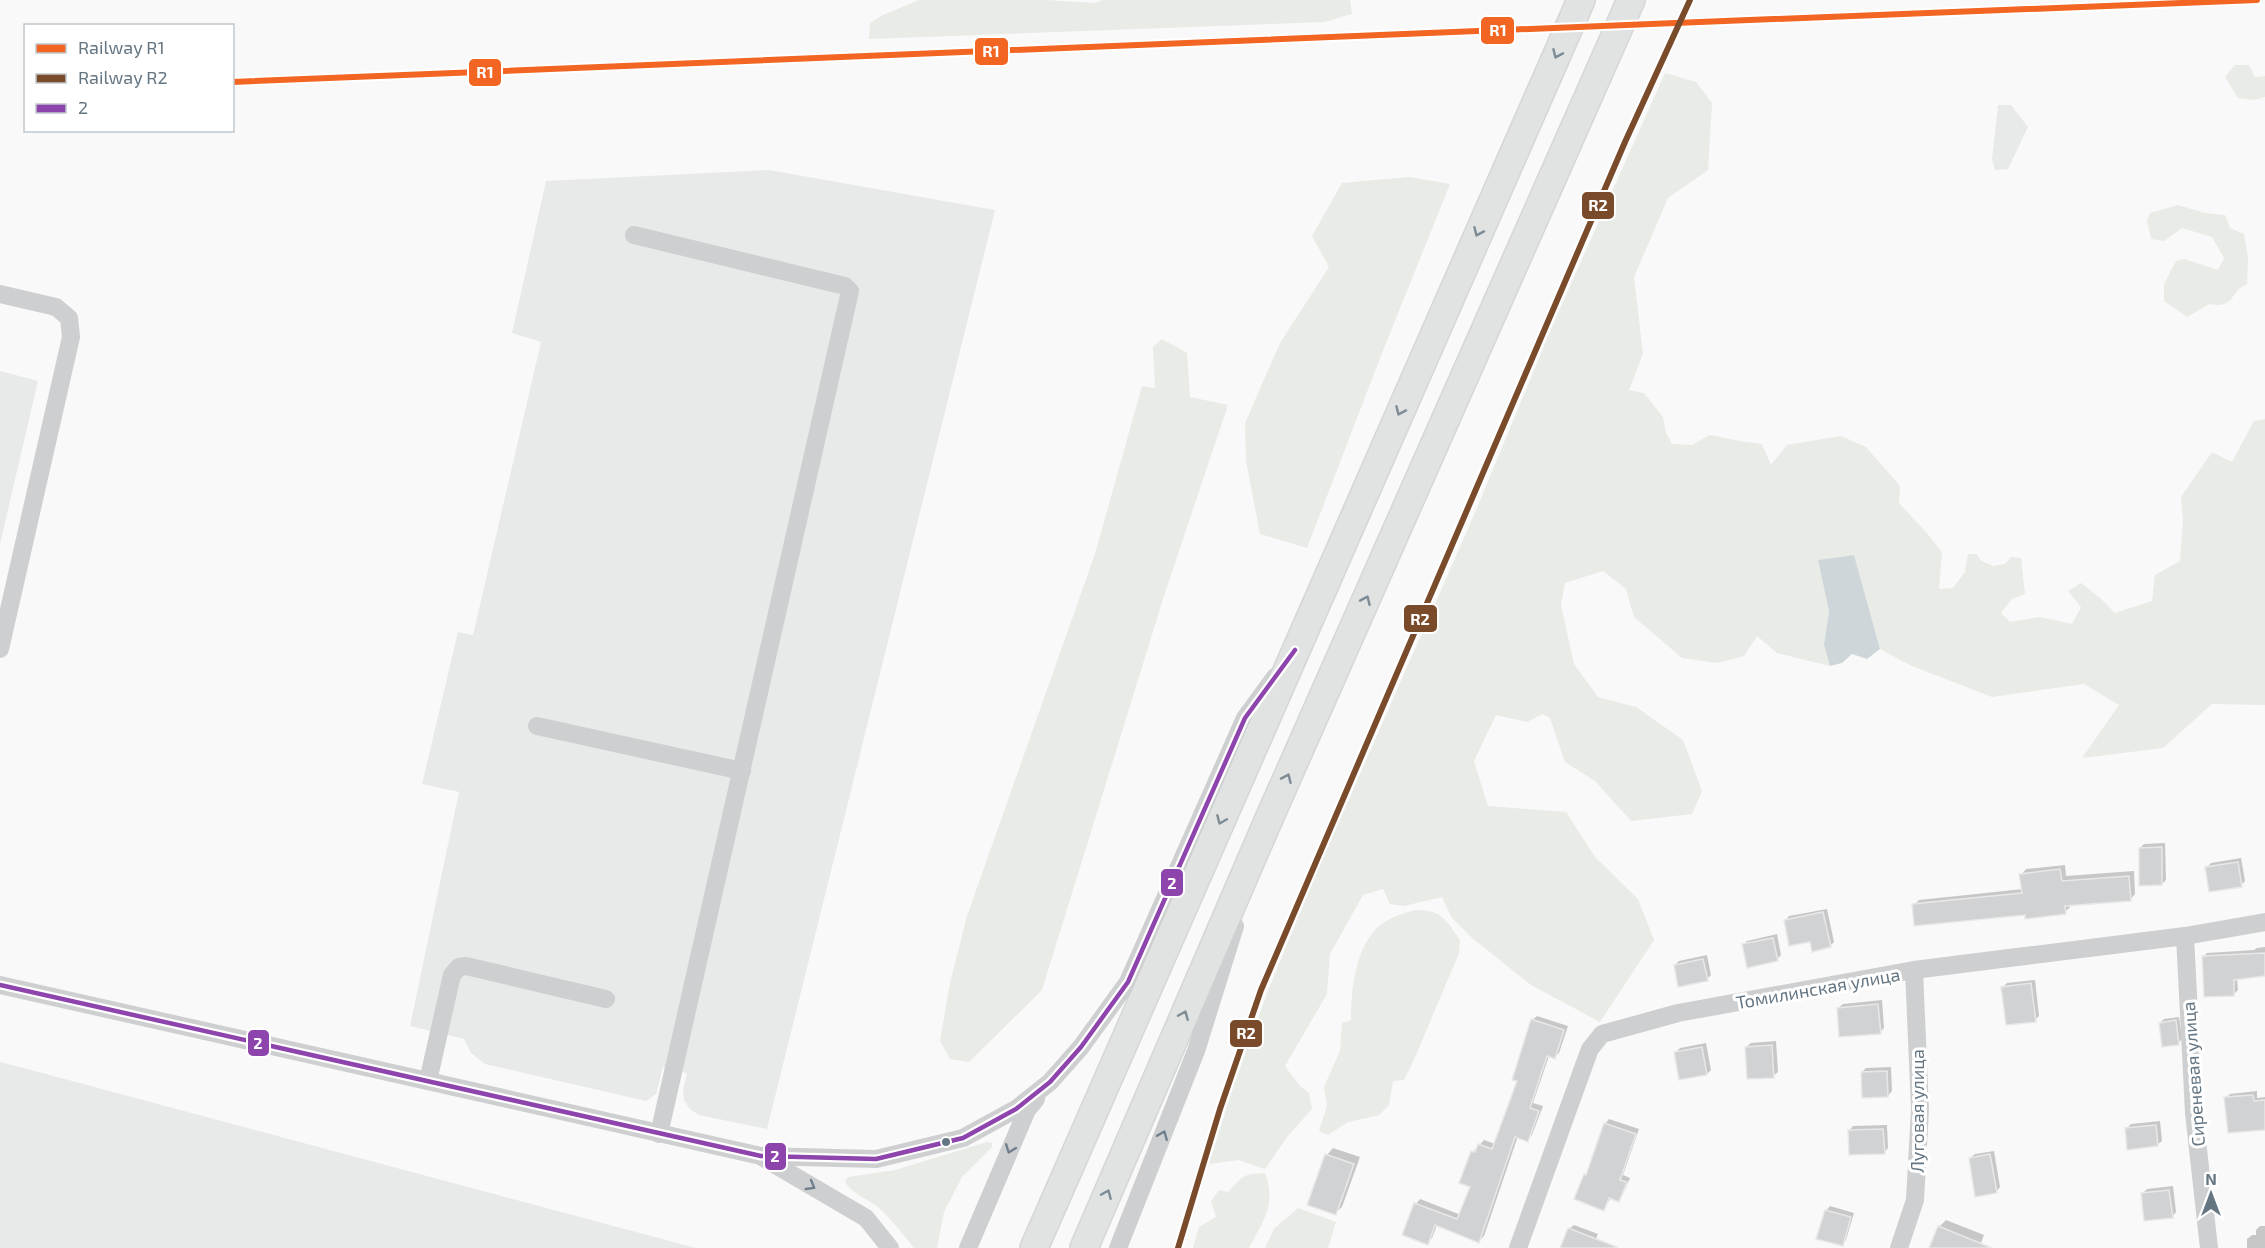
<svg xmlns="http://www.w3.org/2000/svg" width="2265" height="1248" font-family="'Exo 2',sans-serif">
<rect width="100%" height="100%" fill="#f9f9f9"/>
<g fill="#e8e9e9">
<path d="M1998,105H2011L2028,127L2008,169L1995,170L1992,159Z"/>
<path d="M769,170L995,210L767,1129L699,1115L690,1109L684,1100L683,1091L687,1073L663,1067L656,1094L646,1101L485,1064L471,1053L464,1039L410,1026L459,792L422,784L458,632L473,635L541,342L512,333L546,181Z"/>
<path d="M0,371L38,381L0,544Z"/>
<path d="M0,1062L31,1070L696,1248H0Z"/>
</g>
<g fill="#e8ebe6">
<path d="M919,0H1046L1094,3L1103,0H1350L1352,14L1324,22L869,39L870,23L883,15Z"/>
<path d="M2235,65H2249L2255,77L2265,76V97L2254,100L2238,98L2225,77Z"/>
<path d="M1665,73L1696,82L1712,103L1708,170L1668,198L1634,277L1643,354L1629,390L1644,393L1663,417L1666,433L1672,444L1692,445L1710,435L1745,442L1762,444L1771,465L1787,445L1841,436L1866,447L1900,486L1899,503L1926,532L1942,552L1939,589L1953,588L1965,572L1968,554H1977L1980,560L1993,566L2005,564L2011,557L2021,558L2025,594L2012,599L2001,613L2010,622L2040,617L2072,624L2081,607L2068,591L2081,583L2099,597L2115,613L2152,601L2155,575L2180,561L2183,522L2181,497L2212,452L2232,462L2254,421L2265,419V705L2212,704L2163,748L2082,758L2119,705L2084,684L1992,697L1912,666L1880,649L1854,555L1818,560L1829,611L1824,645L1830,666L1777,653L1757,636L1744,656L1718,663L1682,658L1634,617L1626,589L1603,571L1565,583L1561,605L1574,664L1598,697L1636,707L1683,740L1702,791L1692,814L1631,821L1595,781L1565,762L1550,718L1543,714L1527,722L1496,715L1474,761L1488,806L1566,812L1595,857L1638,899L1654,940L1600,1022L1531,985L1472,938L1452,918L1442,897L1404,906L1390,904L1383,889L1363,895L1330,954L1327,994L1285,1066L1299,1085L1309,1093L1312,1109L1287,1137L1265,1169L1239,1160L1209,1164L1232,1091L1267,993L1316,874L1474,515L1554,322Z"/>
<path d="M1409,177L1450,184L1382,353L1307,548L1260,534L1246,461L1245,423L1280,343L1329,267L1312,236L1342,183Z"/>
<path d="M2178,205L2205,213L2225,215L2230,228L2244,234L2248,258L2247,284C2228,292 2237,309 2209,304L2187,317L2164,301V284L2176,261L2184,259L2218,270L2224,258L2212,237L2182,228L2164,241L2151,239L2147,221L2150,213Z"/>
<path d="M1162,339L1187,353L1190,397L1228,405L1164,596L1042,990L969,1062L950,1059L940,1041L950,983L967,916L1095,554L1142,386L1155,388L1153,347Z"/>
<path d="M1415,910C1442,910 1445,919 1460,940L1459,953L1416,1055L1404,1080L1393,1081L1389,1105L1379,1115L1348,1122L1328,1135L1319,1131L1327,1106L1324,1087L1340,1051L1342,1023L1351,1020C1351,991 1355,950 1377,928C1387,918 1402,914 1415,910Z"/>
<path d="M987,1142L992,1143V1147L962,1177L944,1212L937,1248H914C903,1234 892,1220 879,1208C869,1199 850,1193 845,1181L848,1177L895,1170Z"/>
<path d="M1265,1173C1277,1204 1263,1221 1249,1248H1193L1199,1227L1216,1217L1211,1201L1219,1190L1228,1192C1243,1176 1242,1174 1265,1173Z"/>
<path d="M1298,1208L1336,1222L1328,1248H1265L1274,1229Z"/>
</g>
<path fill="#ced6d9" d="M1854,555L1880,649L1867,659L1852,654L1842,663L1830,666L1824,645L1829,611L1818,560Z"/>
<g fill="#0003">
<path d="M2165,843L2166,880L2162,884L2140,848L2144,844Z"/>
<path d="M2241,858L2245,881L2241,885L2207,867L2211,863Z"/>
<path d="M2065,865L2066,876L2134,871L2135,894L2130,900L2070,904V907L2065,912L2026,914L1914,905L1919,900L2023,889L2021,875L2026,869Z"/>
<path d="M1827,909L1834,942L1830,946L1811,940L1785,921L1789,916Z"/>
<path d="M1777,934L1781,955L1777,959L1743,945L1747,941Z"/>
<path d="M2265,947V975L2237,978L2238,990L2234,994L2203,957L2207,953L2254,950L2257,948Z"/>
<path d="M1707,955L1711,975L1707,979L1675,965L1679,961Z"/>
<path d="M2035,980L2039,1016L2035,1020L2003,987L2007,983Z"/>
<path d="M1882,1000L1884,1028L1880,1032L1838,1008L1843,1004Z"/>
<path d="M1537,1016L1568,1026L1559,1053L1555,1057L1549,1056L1533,1103L1543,1106L1532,1135L1527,1140L1518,1136L1484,1236L1479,1241L1437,1225L1432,1238L1427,1243L1416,1204L1420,1199L1461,1215L1472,1186L1473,1152L1484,1140L1495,1144L1519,1081L1532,1020Z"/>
<path d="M2179,1017L2182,1039L2178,1043L2160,1023L2164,1019Z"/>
<path d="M1776,1041L1778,1072L1773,1076L1746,1047L1751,1043Z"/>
<path d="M1706,1043L1711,1070L1707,1074L1676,1052L1680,1048Z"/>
<path d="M1891,1067L1892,1091L1888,1096L1862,1072L1866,1068Z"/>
<path d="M2257,1091V1098L2265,1097V1128L2226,1098L2230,1094Z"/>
<path d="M1609,1119L1639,1129L1623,1175L1630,1178L1622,1196L1618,1201L1611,1198L1603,1209L1576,1198L1585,1175L1589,1170L1605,1124Z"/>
<path d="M2160,1121L2162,1141L2157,1145L2127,1128L2131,1124Z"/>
<path d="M1887,1125L1888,1148L1884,1153L1849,1131L1853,1126Z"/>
<path d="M1333,1148L1360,1157L1342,1207L1335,1213L1327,1155Z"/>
<path d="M1994,1151L2000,1187L1996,1192L1970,1158L1975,1154Z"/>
<path d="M2173,1186L2176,1212L2172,1217L2143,1193L2147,1189Z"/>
<path d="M1830,1206L1854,1213L1846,1240L1842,1244L1826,1211Z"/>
<path d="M1946,1220L1984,1235L1979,1248H1931L1940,1226Z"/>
<path d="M1574,1225L1598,1234L1592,1248H1562L1569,1229Z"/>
<path d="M2260,1226H2265V1248H2247V1239L2252,1235H2256V1230Z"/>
</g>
<g fill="#d0d2d3" stroke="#e8e8e8" stroke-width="1.5">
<path d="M2162,847V885L2139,886V848Z"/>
<path d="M2238,862L2242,887L2209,892L2205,867Z"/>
<path d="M2060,869L2062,881L2129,876L2131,901L2065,906L2066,914L2025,919V915L1914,926L1912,904L2022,893L2019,874Z"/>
<path d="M1823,912L1831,947L1812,952L1810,942L1789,946L1784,920Z"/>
<path d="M1773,938L1778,961L1747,968L1742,944Z"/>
<path d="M2265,953V976L2234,980V996L2204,997L2202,956Z"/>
<path d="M1703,959L1708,981L1678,987L1674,965Z"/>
<path d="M2031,983L2036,1022L2006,1025L2001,987Z"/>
<path d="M1878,1004L1881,1034L1839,1037L1837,1008Z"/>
<path d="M1531,1019L1564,1030L1555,1059L1547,1056L1530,1108L1539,1111L1528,1142L1515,1137L1479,1243L1435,1225L1428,1245L1402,1235L1414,1203L1457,1219L1470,1187L1459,1183L1471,1151L1475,1152L1478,1144L1492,1149L1517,1081L1512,1080Z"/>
<path d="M2176,1020L2179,1045L2162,1047L2159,1023Z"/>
<path d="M1772,1045L1774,1078L1747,1079L1745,1047Z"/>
<path d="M1702,1047L1707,1075L1679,1080L1674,1052Z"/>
<path d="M1887,1071L1888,1097L1862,1098L1861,1072Z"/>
<path d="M2253,1095L2254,1101L2265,1100V1130L2228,1133L2224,1097Z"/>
<path d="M1604,1123L1636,1134L1620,1180L1627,1182L1619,1202L1609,1198L1604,1211L1574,1199L1584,1174L1586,1175Z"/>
<path d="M2156,1125L2158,1146L2127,1150L2125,1128Z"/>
<path d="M1883,1129L1885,1154L1849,1155L1848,1130Z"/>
<path d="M1325,1154L1354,1164L1336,1215L1307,1205Z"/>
<path d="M1990,1154L1997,1193L1975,1197L1969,1158Z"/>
<path d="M2169,1190L2173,1218L2144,1221L2141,1193Z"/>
<path d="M1825,1210L1851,1217L1843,1246L1816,1239Z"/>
<path d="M1938,1226L1992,1248H1929Z"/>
<path d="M1568,1228L1617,1247L1616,1248H1560Z"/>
</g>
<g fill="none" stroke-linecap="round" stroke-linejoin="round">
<defs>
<g id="highway">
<path d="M1034,1248L1581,0"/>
<path d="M1084,1248L1268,821L1631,0"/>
</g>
</defs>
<use href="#highway" stroke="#d5d6d6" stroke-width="30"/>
<g stroke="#cecfd0" stroke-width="18">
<path d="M634,235L845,286L850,291L659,1134"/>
<path d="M0,294L56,307L69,318L71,337L0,649"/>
<path d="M537,726L742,771"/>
<path d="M2185,936L2194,1113L2209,1248"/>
<path d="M0,985L761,1156L876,1159L963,1138L1016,1109L1050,1082L1081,1047L1128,982L1245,718L1275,677"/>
<path d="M428,1081L452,975L459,967L466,966L606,999"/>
<path d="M762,1157L866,1218L890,1248"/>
<path d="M968,1248L1027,1110L1036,1099"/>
<path d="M1118,1248L1196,1051L1235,926"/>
<path d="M1518,1248L1583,1068L1590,1049L1602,1034L1678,1013L1914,970L2185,936L2265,922"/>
<path d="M1899,1248L1915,1200L1920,1109L1914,970"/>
</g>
<use href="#highway" stroke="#e1e2e2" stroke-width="27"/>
<defs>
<path id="bus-1" d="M0,985L761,1156L876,1159L963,1138L1016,1109L1050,1082L1081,1047L1128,982L1245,718L1295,650"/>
</defs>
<use href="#bus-1" stroke="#fff" stroke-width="9"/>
<use href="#bus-1" stroke="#8e44ad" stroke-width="4.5"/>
<defs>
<path id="rail-1" d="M232,82C908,57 1582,25 2257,0"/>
<path id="rail-2" d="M1178,1248L1220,1109L1261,990L1625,142L1690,0"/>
</defs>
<use href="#rail-1" stroke="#fff" stroke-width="10"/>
<use href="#rail-2" stroke="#fff" stroke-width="10"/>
<use href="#rail-1" stroke="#f26522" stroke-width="6"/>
<use href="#rail-2" stroke="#7a4b2a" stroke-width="6"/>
</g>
<defs><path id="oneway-chevron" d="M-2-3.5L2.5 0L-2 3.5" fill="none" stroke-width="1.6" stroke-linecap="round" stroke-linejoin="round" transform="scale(1.5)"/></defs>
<g stroke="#7e8c96">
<use href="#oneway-chevron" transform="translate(1557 54) rotate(114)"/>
<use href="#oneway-chevron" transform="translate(1478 232) rotate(114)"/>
<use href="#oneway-chevron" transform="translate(1400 411) rotate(114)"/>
<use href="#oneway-chevron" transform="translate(1366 600) rotate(-66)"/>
<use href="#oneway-chevron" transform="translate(1287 778) rotate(-66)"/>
<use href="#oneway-chevron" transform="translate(1221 820) rotate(113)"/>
<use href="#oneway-chevron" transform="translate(1184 1015) rotate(-67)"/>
<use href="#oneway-chevron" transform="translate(1107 1194) rotate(-67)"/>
</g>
<g stroke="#707f8b">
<use href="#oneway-chevron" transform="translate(1163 1135) rotate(-68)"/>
<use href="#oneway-chevron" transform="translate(1010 1149) rotate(111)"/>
<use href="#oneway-chevron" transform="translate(811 1186) rotate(30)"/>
</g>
<circle fill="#657683" stroke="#fff" stroke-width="2" cx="946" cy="1142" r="5"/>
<g text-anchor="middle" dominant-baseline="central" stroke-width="6" stroke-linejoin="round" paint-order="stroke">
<g font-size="18" fill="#657683" stroke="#fff">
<text transform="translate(1818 988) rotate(-10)">Томилинская улица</text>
<text transform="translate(2193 1074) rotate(-94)">Сиреневая улица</text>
<text transform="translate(1917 1111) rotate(-90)">Луговая улица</text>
</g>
</g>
<g stroke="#fff" stroke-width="2">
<rect x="1480" y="16" width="35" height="29" rx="6" fill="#f26522"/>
<rect x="974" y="37" width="35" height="29" rx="6" fill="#f26522"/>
<rect x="468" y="58" width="34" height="29" rx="6" fill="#f26522"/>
<rect x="1581" y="191" width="34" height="29" rx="6" fill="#7a4b2a"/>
<rect x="1403" y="604" width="35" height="29" rx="6" fill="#7a4b2a"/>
<rect x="1160" y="868" width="24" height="29" rx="6" fill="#8e44ad"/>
<rect x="1229" y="1019" width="34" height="29" rx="6" fill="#7a4b2a"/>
<rect x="247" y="1029" width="23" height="28" rx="6" fill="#8e44ad"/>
<rect x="764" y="1142" width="23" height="29" rx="6" fill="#8e44ad"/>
</g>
<g font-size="16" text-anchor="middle" font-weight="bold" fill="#fff">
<text x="1498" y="36">R1</text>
<text x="991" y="57">R1</text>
<text x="485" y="78">R1</text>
<text x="1598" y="211">R2</text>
<text x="1420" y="625">R2</text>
<text x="1172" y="889">2</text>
<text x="1246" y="1039">R2</text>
<text x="258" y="1049">2</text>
<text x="775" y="1162">2</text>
</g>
<rect x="24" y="24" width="210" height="108" fill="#ffffff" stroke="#c1c8cd" stroke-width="1.5"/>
<rect x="36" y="44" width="30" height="9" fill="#f26522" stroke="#c1c8cd" stroke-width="1.5"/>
<text x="78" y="54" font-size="18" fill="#657683">Railway R1</text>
<rect x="36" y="74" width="30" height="9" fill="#7a4b2a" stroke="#c1c8cd" stroke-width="1.5"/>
<text x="78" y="84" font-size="18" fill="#657683">Railway R2</text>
<rect x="36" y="104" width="30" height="9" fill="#8e44ad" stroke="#c1c8cd" stroke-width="1.5"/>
<text x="78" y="114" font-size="18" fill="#657683">2</text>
<g transform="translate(2211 1194)" stroke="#ffffff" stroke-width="4.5" paint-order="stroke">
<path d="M0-4.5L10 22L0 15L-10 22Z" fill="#657683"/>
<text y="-9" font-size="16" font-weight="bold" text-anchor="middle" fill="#657683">N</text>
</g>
</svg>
